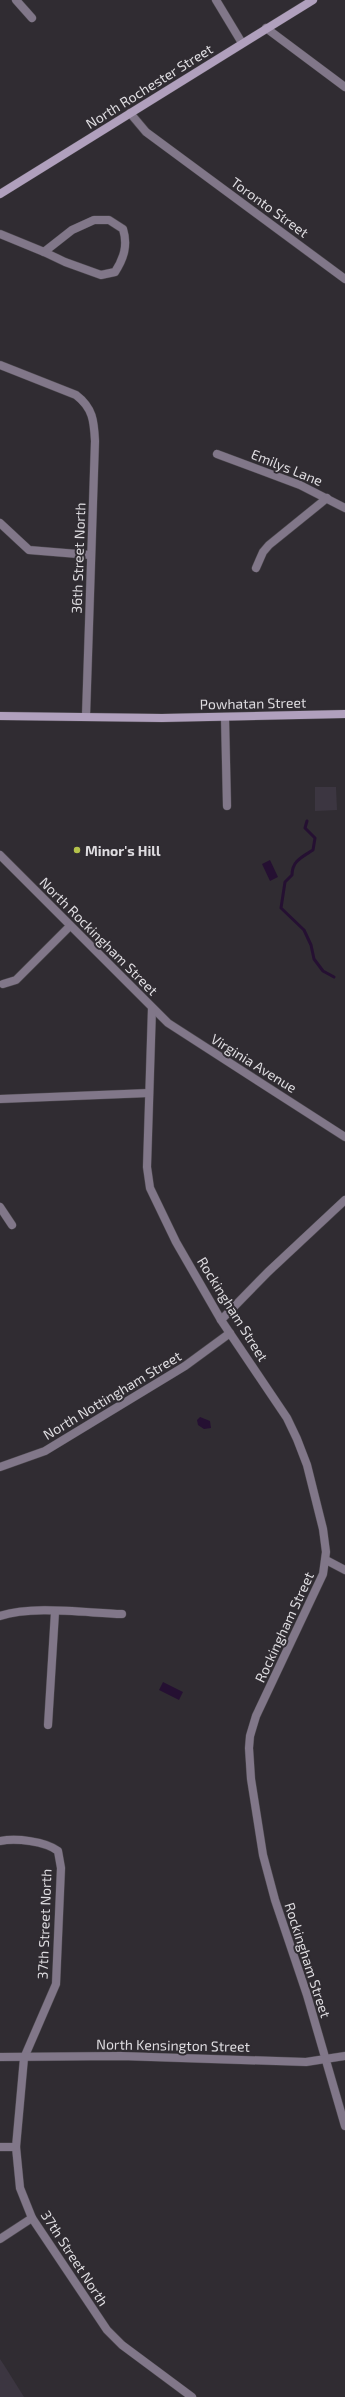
<svg xmlns="http://www.w3.org/2000/svg" width="345" height="2397" font-family="'Exo 2',sans-serif">
<rect width="100%" height="100%" fill="#302c32"/>
<g fill="#3c3641">
<path d="M315,787H336L337,810L315,811Z"/>
<path d="M0,2359L4,2365L24,2397H0Z"/>
</g>
<g fill="#251032">
<path d="M270,860L278,877L270,881L262,864Z"/>
<path d="M200,1417L210,1421L211,1428L204,1429L198,1425L197,1420Z"/>
<path d="M163,1682L183,1692L179,1700L159,1690Z"/>
</g>
<g fill="none" stroke-linecap="round" stroke-linejoin="round">
<path stroke="#251032" stroke-width="3" d="M307,821L305,828L315,838L313,850C302,857 292,861 292,875L285,882L281,908L304,930L311,945L314,959L323,971L334,977"/>
<defs>
<g id="street">
<path d="M16,0L32,18"/>
<path d="M216,0L242,43"/>
<path d="M266,28L345,87"/>
<path d="M130,113L146,132L345,279"/>
<path d="M94,220H109L123,229C128,245 124,258 115,272L101,275L65,262L44,252L72,230Z"/>
<path d="M0,234L44,252"/>
<path d="M0,365L76,395C93,408 94,421 95,441L86,716"/>
<path d="M217,454L300,485L345,508"/>
<path d="M0,523L29,550L90,555"/>
<path d="M256,568L263,552L269,545L327,498"/>
<path d="M225,717L227,806"/>
<path d="M0,855L168,1023L345,1137"/>
<path d="M3,984L16,980L70,926"/>
<path d="M152,1008L147,1167L150,1188L176,1242L221,1320L287,1418L297,1439L307,1465L323,1529L326,1552L323,1574L256,1716L250,1736L249,1748L251,1779L263,1855L275,1900L307,1995L345,2126"/>
<path d="M0,1099L149,1093"/>
<path d="M0,1207L12,1225"/>
<path d="M221,1320L268,1272L345,1200"/>
<path d="M0,1467L45,1451L185,1366L230,1333"/>
<path d="M326,1560L345,1570"/>
<path d="M0,1616C32,1605 87,1613 122,1614"/>
<path d="M48,1725L55,1612"/>
<path d="M0,1841C16,1838 45,1841 58,1851L61,1868L56,1984L24,2058L16,2147L20,2188L32,2218L107,2330L122,2345L192,2397"/>
<path d="M0,2057L121,2056L306,2062L345,2056"/>
<path d="M0,2147H16"/>
<path d="M0,2239L32,2218"/>
</g>
<g id="secondary">
<path d="M0,194L313,0"/>
<path d="M0,716L162,718L345,714"/>
</g>
</defs>
<use href="#street" stroke="#4c484e" stroke-width="9"/>
<use href="#secondary" stroke="#4c484e" stroke-width="9"/>
<use href="#street" stroke="#817789" stroke-width="8"/>
<use href="#secondary" stroke="#b0a0bd" stroke-width="8"/>
</g>
<circle fill="#b4c24b" stroke="#302c32" stroke-width="1.5" cx="77" cy="850" r="4"/>
<g text-anchor="middle" dominant-baseline="central" stroke-width="4" stroke-linejoin="round" paint-order="stroke">
<g font-size="14" fill="#dedce0" stroke="#302c32">
<text transform="translate(149 86) rotate(-32)">North Rochester Street</text>
<text transform="translate(270 207) rotate(36)">Toronto Street</text>
<text transform="translate(287 467) rotate(22)">Emilys Lane</text>
<text transform="translate(78 558) rotate(-88)">36th Street North</text>
<text transform="translate(253 703) rotate(-1)">Powhatan Street</text>
<text transform="translate(99 936) rotate(45)">North Rockingham Street</text>
<text transform="translate(254 1063) rotate(32)">Virginia Avenue</text>
<text transform="translate(233 1309) rotate(58)">Rockingham Street</text>
<text transform="translate(112 1395) rotate(-31)">North Nottingham Street</text>
<text transform="translate(284 1627) rotate(-65)">Rockingham Street</text>
<text transform="translate(44 1924) rotate(-88)">37th Street North</text>
<text transform="translate(308 1960) rotate(72)">Rockingham Street</text>
<text transform="translate(173 2045) rotate(1)">North Kensington Street</text>
<text transform="translate(75 2258) rotate(57)">37th Street North</text>
</g>
<g font-size="14" font-weight="bold" fill="#dedce0" stroke="#302c32" text-anchor="start">
<text x="85" y="850">Minor's Hill</text>
</g>
</g>
</svg>
